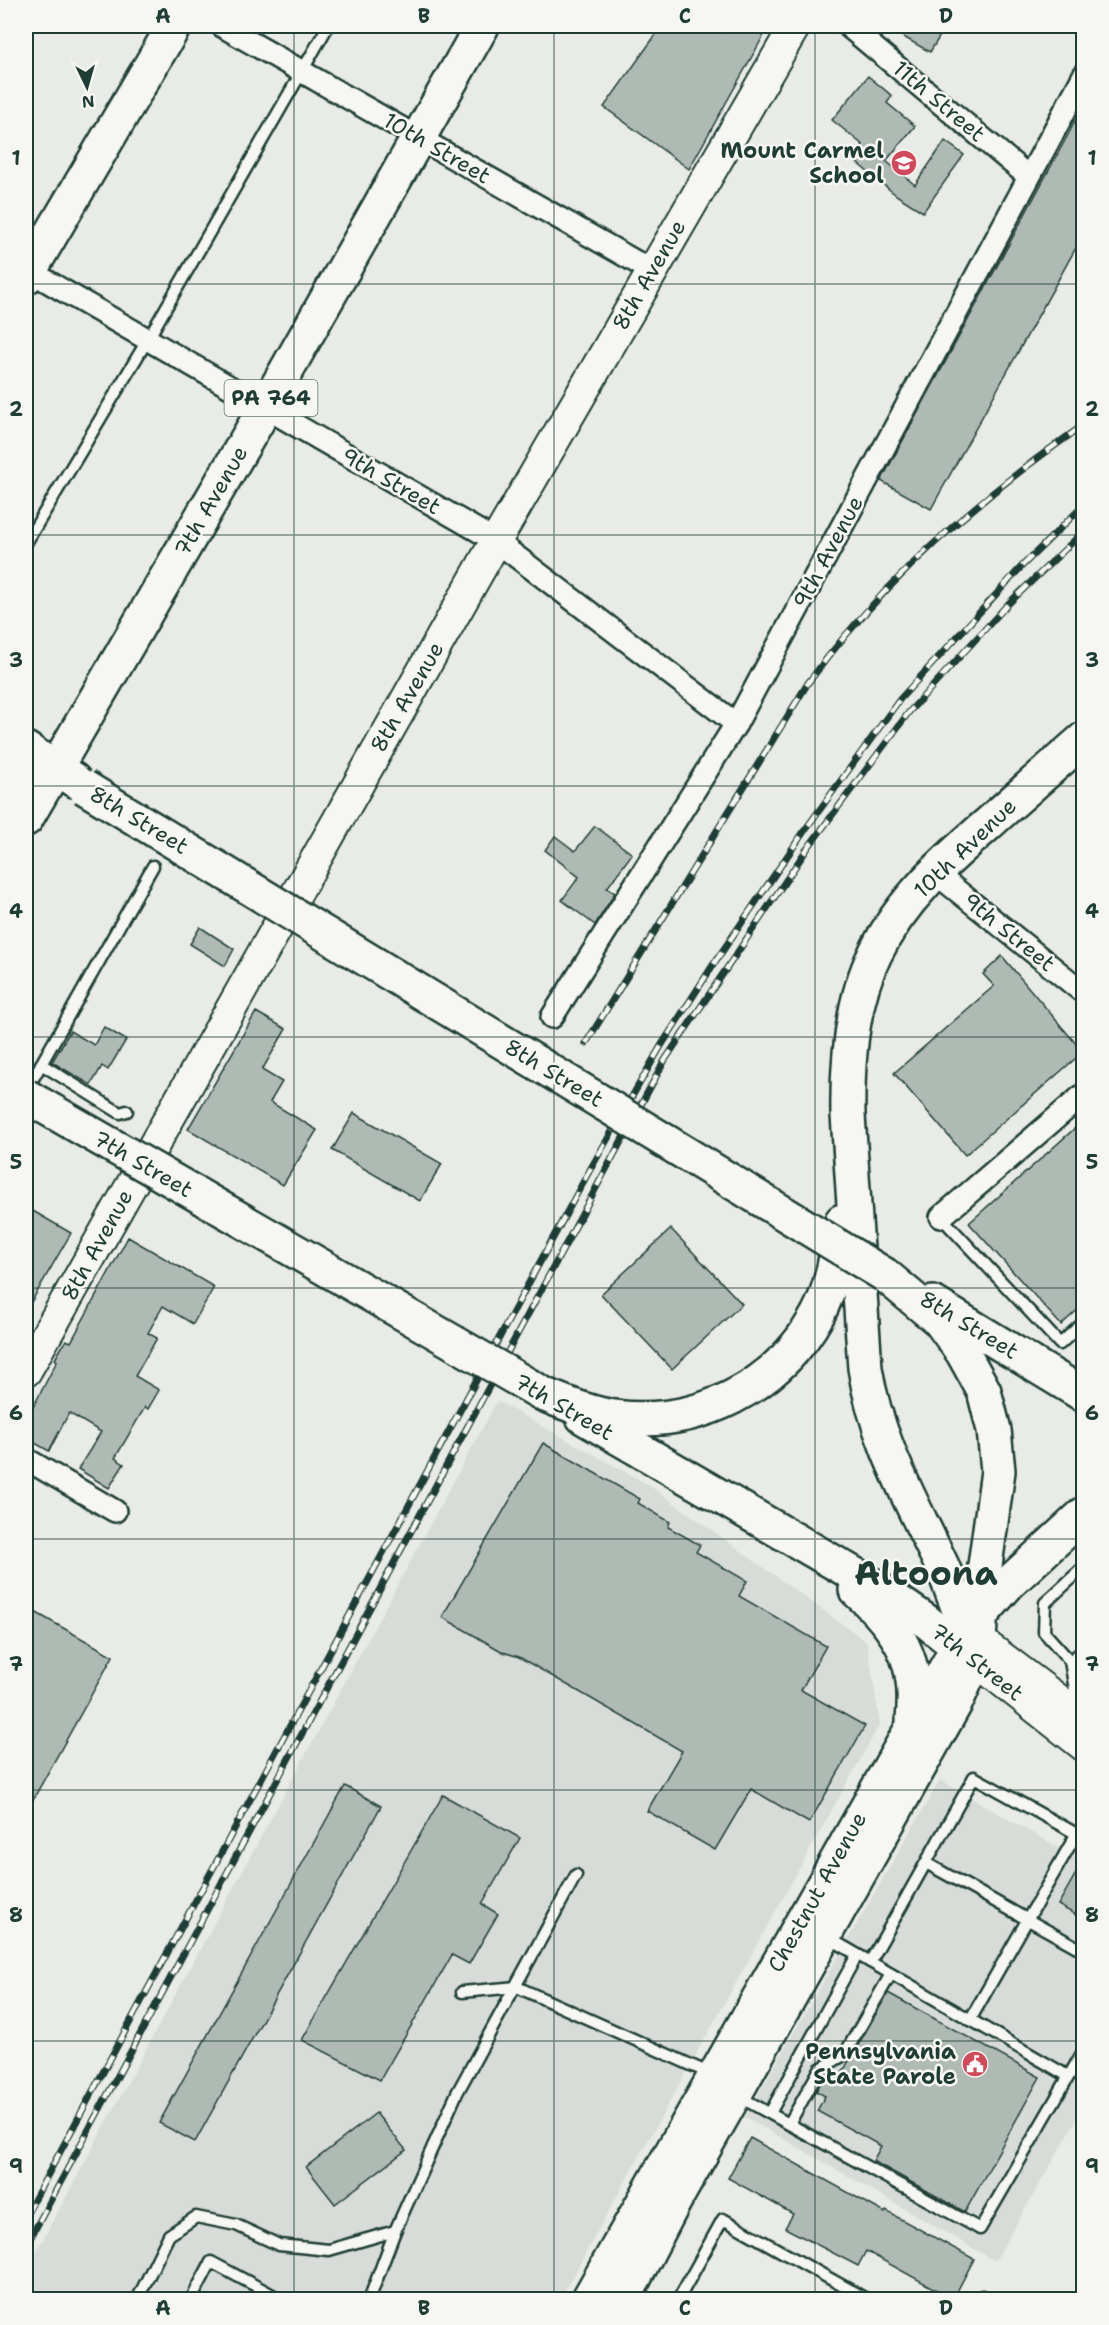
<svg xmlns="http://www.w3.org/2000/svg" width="1109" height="2325" font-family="'Shantell Sans',sans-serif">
<rect width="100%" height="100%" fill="#e9ebe7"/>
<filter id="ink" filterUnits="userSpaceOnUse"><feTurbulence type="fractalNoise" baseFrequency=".0167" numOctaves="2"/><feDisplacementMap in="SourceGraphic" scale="12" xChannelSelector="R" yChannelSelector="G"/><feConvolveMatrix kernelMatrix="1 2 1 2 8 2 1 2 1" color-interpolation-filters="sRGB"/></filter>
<g filter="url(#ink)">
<g fill="#d8dcd8">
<path d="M497,1401L649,1485L867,1642L880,1724L560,2299H26V2266L28,2267Z"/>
<path d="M940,1780L1083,1862V2109L995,2261L745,2117Z"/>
</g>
<g fill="#b0bab5" stroke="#1f3d34" stroke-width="1.5">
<path d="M662,26H708L722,33L726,26H769L689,169L604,107Z"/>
<path d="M884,26H946L930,52Z"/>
<path d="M868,76L892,96L887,103L915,126L886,161L915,185L945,141L964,155L923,212L896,195L852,159L863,145L832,120Z"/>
<path d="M1083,107V235L931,509L881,481Z"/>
<path d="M595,826L632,854L607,888L615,893L595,925L562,900L579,877L545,850L555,836L575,851Z"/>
<path d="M200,927L234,949L225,966L190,944Z"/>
<path d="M1002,956L1083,1052L965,1155L894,1073L994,986L983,974Z"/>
<path d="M256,1012L286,1029L262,1070L282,1082L270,1102L317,1130L283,1185L188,1129Z"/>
<path d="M104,1027L126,1040L108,1070L102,1066L91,1085L52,1062L70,1031L94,1045Z"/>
<path d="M354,1113L442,1164L420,1201L332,1150Z"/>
<path d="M1083,1121V1305L1061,1325L969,1223Z"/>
<path d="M26,1207L71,1233L26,1311Z"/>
<path d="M671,1229L742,1304L672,1369L601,1294Z"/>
<path d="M128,1237L214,1287L193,1324L163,1306L148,1333L157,1338L135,1376L159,1390L148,1409L145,1407L115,1458L124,1464L109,1488L78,1469L101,1432L69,1413L49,1451L26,1438V1421L57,1361L55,1359L66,1340L71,1342Z"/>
<path d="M543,1443L640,1499L638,1503L670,1522L668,1527L700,1545L696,1552L747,1581L739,1596L826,1646L801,1690L865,1726L809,1823L751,1789L715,1850L647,1811L682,1751L519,1657L503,1652L442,1617Z"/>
<path d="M26,1607L113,1656L26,1812Z"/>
<path d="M345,1786L381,1806L195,2142L159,2123Z"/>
<path d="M443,1795L520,1838L482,1904L498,1914L469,1964L452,1955L380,2080L302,2040Z"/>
<path d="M1083,1861V1919L1058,1905Z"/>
<path d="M888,1993L1040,2077L965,2212L873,2161L881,2146L817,2111L825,2096L816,2091L826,2074L838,2080Z"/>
<path d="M376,2113L406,2150L335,2204L306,2167Z"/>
<path d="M750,2138L885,2213L886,2211L974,2259L953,2299L866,2251L858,2266L785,2228L793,2214L728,2178Z"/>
</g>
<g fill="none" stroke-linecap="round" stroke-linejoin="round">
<defs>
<g id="lane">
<path d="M26,543L148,339L328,26"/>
<path d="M41,1064L120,1113L127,1111"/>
<path d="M26,1091L153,866"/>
<path d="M941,1217L1060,1344L1084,1322"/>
<path d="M1070,1661L1084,1650"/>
<path d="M1078,1707L1070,1661L1044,1632L1045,1603L1084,1567"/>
<path d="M926,1863L1084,1951"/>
<path d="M827,1937L1068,2076"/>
<path d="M870,1962L974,1777L1084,1838"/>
<path d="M462,1992L517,1987L711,2074"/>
<path d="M970,2020L1077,1833"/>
<path d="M738,2096L980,2229L1084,2050"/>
<path d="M770,2113L857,1955"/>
<path d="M789,2124L820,2069L844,2055L891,1974"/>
<path d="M982,2296L989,2300"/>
<path d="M137,2300L169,2235L196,2217L236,2225L279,2245L329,2250L395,2231"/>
<path d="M191,2300L211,2262L282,2300"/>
<path d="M369,2300L395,2231L457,2093L576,1875"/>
<path d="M678,2300L723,2219L868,2300"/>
</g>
<g id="street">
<path d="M222,26L652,271"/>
<path d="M848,26L1029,177"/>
<path d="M26,269L496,541L736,724"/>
<path d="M934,872L1084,993"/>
<path d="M552,1017L736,724L1084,75"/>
<path d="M941,1217L1084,1094"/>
<path d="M26,1459L115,1511"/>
</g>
<g id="secondary">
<path d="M26,1371L496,541L795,26"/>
<path d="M967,1631L1084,1719"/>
<path d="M975,1660L1084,1746"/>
</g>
<g id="primary">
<path d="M26,277L174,26"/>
<path d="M26,749L74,780"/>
<path d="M26,819L265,408L482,26"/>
<path d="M933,1303L1084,1395"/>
<path d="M545,1395C568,1404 591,1414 615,1417C698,1428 778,1387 818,1314C833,1286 837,1251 842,1221"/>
<path d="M583,1417L878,1588L926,1621L974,1660"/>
<path d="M856,1590C898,1628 920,1660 913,1719"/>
<path d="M967,1631C958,1609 951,1587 942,1566C911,1500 876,1440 865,1368L848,1115C847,1062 851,1002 875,954C901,900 944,862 988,824C1020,795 1052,767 1084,739"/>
<path d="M588,2300L967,1631L1009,1583L1084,1514"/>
<path d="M623,2300L675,2200L956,1702L975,1660L979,1639L983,1580L998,1471L994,1430L984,1391L963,1353L940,1321L885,1275"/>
</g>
<path id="highway" d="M967,1631L975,1660"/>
</defs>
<use href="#lane" stroke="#1f3d34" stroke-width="15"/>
<use href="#street" stroke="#1f3d34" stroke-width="26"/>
<use href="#secondary" stroke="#1f3d34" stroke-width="34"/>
<use href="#primary" stroke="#1f3d34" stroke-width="38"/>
<use href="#highway" stroke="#1f3d34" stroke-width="38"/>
<use href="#lane" stroke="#f6f6f2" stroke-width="10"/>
<use href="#street" stroke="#f6f6f2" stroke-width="21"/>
<use href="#secondary" stroke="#f6f6f2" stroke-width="30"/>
<use href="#primary" stroke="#f6f6f2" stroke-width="33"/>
<use href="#highway" stroke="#f6f6f2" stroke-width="33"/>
<defs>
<g id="rail">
<path d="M586,1043L808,683C883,581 979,497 1084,425"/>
<path d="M26,2215L587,1175L661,1046L715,962L805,830L900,699L1023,565L1084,505"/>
<path d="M26,2246L665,1060L807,849L909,712L1008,604L1084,531"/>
</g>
</defs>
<use href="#rail" stroke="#1f3d34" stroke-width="7"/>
<use href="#rail" stroke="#f6f6f2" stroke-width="4.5" stroke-dasharray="14" stroke-linecap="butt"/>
<defs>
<g id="primary-bridge">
<path d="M84,787L885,1275"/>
<path d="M26,1096L545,1395"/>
</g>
</defs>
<use href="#primary-bridge" stroke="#1f3d34" stroke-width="38" stroke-linecap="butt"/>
<use href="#primary-bridge" stroke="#f6f6f2" stroke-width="33"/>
</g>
</g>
<path fill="none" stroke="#1f3d34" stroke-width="1.5" stroke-opacity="0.55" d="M294,26V2300M554,26V2300M815,26V2300M26,284H1084M26,535H1084M26,786H1084M26,1037H1084M26,1288H1084M26,1539H1084M26,1790H1084M26,2041H1084"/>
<defs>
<symbol id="school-disc" viewBox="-11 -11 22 22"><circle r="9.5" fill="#d1495b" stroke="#f6f6f2"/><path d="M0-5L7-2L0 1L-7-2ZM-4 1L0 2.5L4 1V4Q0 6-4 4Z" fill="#fff"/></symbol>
<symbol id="civic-disc" viewBox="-11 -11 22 22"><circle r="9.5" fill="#d1495b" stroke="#f6f6f2"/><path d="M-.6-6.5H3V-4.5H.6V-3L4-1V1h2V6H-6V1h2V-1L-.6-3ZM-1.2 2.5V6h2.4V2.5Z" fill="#fff"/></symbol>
</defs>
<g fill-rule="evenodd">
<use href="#school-disc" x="889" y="148" width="30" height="30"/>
<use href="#civic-disc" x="960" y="2049" width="30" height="30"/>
</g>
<g text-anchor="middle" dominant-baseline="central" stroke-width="5" stroke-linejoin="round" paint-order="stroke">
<rect fill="#f6f6f2" stroke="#60746d" stroke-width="1.5" x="224.5" y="380" width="93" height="36" rx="4.5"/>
<g font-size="21" font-weight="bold" fill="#1f3d34">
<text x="271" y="398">PA 764</text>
</g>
<g font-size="22" fill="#1f3d34" stroke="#f6f6f2">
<text transform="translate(939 101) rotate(40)">11th Street</text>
<text transform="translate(437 148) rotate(30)">10th Street</text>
<text transform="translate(649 275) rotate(-60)">8th Avenue</text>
<text transform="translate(391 481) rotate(30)">9th Street</text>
<text transform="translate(211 501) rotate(-60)">7th Avenue</text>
<text transform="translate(828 552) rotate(-62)">9th Avenue</text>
<text transform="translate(407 697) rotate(-60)">8th Avenue</text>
<text transform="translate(139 820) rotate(31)">8th Street</text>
<text transform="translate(965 848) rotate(-44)">10th Avenue</text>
<text transform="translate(1009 932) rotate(39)">9th Street</text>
<text transform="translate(554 1073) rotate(31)">8th Street</text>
<text transform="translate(143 1164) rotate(30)">7th Street</text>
<text transform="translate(97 1245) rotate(-61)">8th Avenue</text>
<text transform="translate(969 1325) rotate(31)">8th Street</text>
<text transform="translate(564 1407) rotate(30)">7th Street</text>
<text transform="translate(977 1662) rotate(38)">7th Street</text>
<text transform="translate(817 1892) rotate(-61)">Chestnut Avenue</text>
</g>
<g font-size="22" font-weight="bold" fill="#1f3d34" stroke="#f6f6f2" text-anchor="end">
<text x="884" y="150">Mount Carmel<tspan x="884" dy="25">School</tspan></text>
<text x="956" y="2051">Pennsylvania<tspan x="956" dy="25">State Parole</tspan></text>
</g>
<g font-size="34" font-weight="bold" fill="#1f3d34" stroke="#f6f6f2">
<text x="926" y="1573">Altoona</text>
</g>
</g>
<rect width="1109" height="2325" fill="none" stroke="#f6f6f2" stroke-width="66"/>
<g transform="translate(87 87) rotate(175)" stroke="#f6f6f2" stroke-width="4.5" paint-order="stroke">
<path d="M0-4.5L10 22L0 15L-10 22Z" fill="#1f3d34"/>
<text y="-9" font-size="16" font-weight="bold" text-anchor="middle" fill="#1f3d34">N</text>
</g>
<rect x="33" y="33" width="1043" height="2259" fill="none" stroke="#1f3d34" stroke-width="2"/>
<g font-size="20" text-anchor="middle" font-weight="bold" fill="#1f3d34">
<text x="163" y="23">A</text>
<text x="424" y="23">B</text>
<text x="685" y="23">C</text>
<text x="946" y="23">D</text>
<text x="16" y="165">1</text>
<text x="1092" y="165">1</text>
<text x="16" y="416">2</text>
<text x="1092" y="416">2</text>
<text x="16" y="667">3</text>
<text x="1092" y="667">3</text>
<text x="16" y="918">4</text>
<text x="1092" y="918">4</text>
<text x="16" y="1169">5</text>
<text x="1092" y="1169">5</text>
<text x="16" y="1420">6</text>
<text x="1092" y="1420">6</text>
<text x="16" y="1671">7</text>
<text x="1092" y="1671">7</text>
<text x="16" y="1922">8</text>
<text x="1092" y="1922">8</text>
<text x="16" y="2173">9</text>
<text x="1092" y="2173">9</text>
<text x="163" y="2315">A</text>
<text x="424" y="2315">B</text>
<text x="685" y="2315">C</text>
<text x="946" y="2315">D</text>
</g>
</svg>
